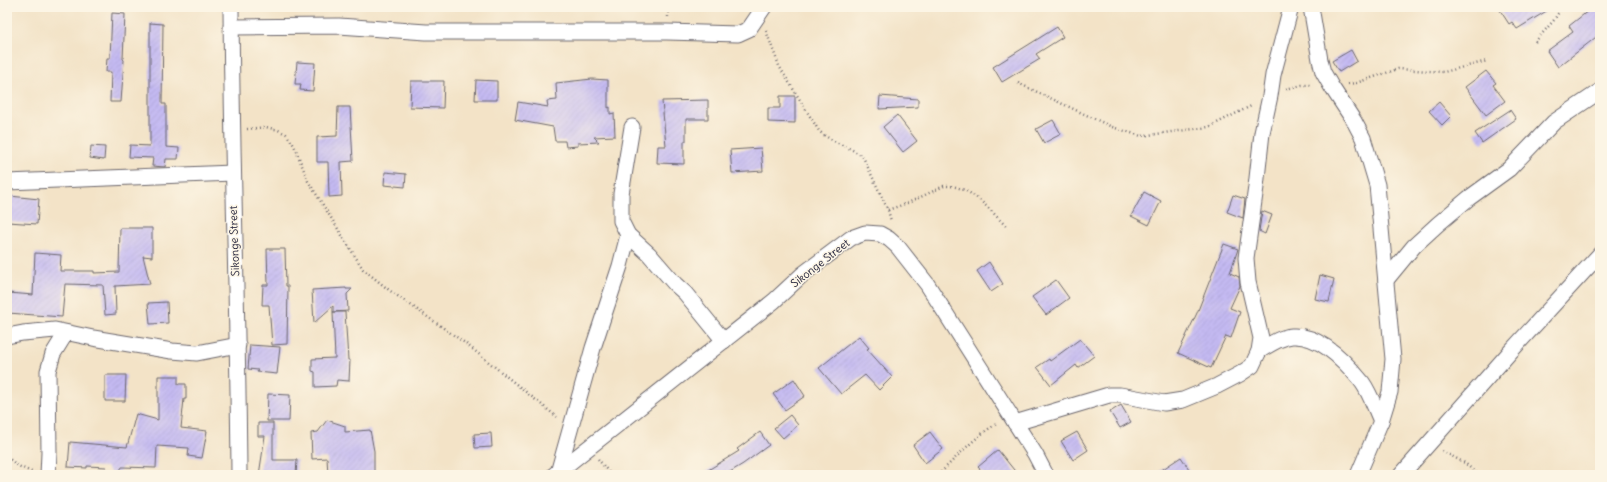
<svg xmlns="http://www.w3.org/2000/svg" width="1607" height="482" font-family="Delius,sans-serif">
<defs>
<pattern id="building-hatch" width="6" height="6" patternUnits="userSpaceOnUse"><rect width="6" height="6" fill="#c4baf2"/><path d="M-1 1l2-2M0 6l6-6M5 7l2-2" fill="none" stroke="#a8a0d0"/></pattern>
</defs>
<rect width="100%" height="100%" fill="#fcf5e5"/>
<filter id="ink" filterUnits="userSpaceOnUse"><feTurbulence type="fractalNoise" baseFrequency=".025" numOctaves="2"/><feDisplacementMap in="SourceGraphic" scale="8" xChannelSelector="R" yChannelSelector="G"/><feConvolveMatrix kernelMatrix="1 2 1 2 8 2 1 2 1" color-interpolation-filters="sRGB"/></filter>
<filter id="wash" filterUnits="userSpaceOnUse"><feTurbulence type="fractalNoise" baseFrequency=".012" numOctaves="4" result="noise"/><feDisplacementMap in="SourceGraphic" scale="16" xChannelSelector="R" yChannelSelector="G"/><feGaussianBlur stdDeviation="0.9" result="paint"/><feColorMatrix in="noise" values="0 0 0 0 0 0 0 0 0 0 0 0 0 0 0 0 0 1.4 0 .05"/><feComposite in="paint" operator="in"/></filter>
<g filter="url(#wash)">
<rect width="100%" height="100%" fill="#f3e3c7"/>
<g id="blocks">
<g fill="url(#building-hatch)">
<path d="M1498,7H1553L1517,29L1512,22L1509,24Z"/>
<path d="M1593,7H1600V34L1558,67L1547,51L1573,32L1569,26Z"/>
<path d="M112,13L125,14L123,59L124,60L121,102H110L111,72H106L107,58H110Z"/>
<path d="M150,23L163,24L162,104H166V147L179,148L178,159H166L165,167L152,166L153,158L129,157L130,145L150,146Z"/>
<path d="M1057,27L1063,37L1036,54L1040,59L1002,82L993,67Z"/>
<path d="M1351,50L1357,61L1339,72L1332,61Z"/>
<path d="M297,62L315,63L313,91L300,90L301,84H295Z"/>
<path d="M1486,71L1496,83L1493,85L1505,101L1486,115L1465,87Z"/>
<path d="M592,79L608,80V108L610,107V114L614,113L615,136L594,137L599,142L578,143V146L566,147L565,141H555L553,127L515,120L518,102L548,107L547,101L557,100L556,83Z"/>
<path d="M476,80L497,81V100H475Z"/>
<path d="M411,81H444L443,108L410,107Z"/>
<path d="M780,96H795V123L768,122V108H780Z"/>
<path d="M880,96L918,99V107L879,109Z"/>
<path d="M708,100V119H686V141H684V164L657,163L658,146H666L662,101Z"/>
<path d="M1439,102L1451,116L1442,125L1429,111Z"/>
<path d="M338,107H350L353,161L341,162L342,196L329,197L328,162H317V137L337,136Z"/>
<path d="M1510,110L1516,119L1482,143L1475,133Z"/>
<path d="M897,115L917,141L903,152L883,127Z"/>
<path d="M1053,120L1061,134L1044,143L1036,129Z"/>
<path d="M91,146L105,147L104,160L90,158Z"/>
<path d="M761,148L763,171L732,173L730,150Z"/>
<path d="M385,172L406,174L405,187L384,185Z"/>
<path d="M1144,192L1161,201L1149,225L1131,216Z"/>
<path d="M1233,195L1245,199L1243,218L1227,212Z"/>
<path d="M10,196L39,199L37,224L8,222Z"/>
<path d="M1262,211L1272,215L1265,234L1259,231Z"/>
<path d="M120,228H152V257L143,256L150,284L115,286L116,314L105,315L103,285L65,284L62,317L8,313L9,293L33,295L35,253L61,255L60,271H94V273L119,272Z"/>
<path d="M1224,244L1238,249L1230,273L1239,277L1240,286L1230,308L1240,312L1231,338L1226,336L1211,368L1178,353L1197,313Z"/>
<path d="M267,249H285L286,286H288L287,344L272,345L269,305H262L263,285H268Z"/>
<path d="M989,262L1003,284L991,292L977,271Z"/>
<path d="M1320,275L1334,279L1329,302L1315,299Z"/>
<path d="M1056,280L1069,298L1046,315L1032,297Z"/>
<path d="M346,288V289H352L347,294L348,311L333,312V306L314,323L312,290Z"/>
<path d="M167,302L168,323L150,324L148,303Z"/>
<path d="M333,312H345L348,360H350L349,381L337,380L336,386L315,387V372L312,371V359L335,358Z"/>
<path d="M859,336L869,348L867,349L892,377L879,390L865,375L841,394L819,368Z"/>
<path d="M1080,339L1094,356L1078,368L1076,365L1051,385L1037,367L1049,359L1050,361Z"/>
<path d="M250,345L280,347L277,374L257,372L258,370L248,369Z"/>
<path d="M105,375H126L125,401H105Z"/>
<path d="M158,376H178V384H186V399H184L181,428L207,431L202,458L188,456L189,448L157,446L156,468L122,467L117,475H113L106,467L87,466V468L68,467L70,442L127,447L136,414L158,420Z"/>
<path d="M794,379L805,396L785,410L773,394Z"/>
<path d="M268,394L290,395L289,421H267Z"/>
<path d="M1121,405L1131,422L1120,428L1110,412Z"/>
<path d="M790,415L798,425L783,438L774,428Z"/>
<path d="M327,420L345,426V432L370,430L374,451V475H328L327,458L312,459L311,433L318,432Z"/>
<path d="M258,423H273V460H297L296,475H259L265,436H258Z"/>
<path d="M760,432L769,445L743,464L725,475H700L739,451L737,449Z"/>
<path d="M930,432L943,449L925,463L913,445Z"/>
<path d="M1077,432L1088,450L1073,460L1061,441Z"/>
<path d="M491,433L492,447L475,448L474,434Z"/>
<path d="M998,450L1018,475H985L978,467Z"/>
<path d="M1181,457L1193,475H1154Z"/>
</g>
</g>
</g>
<g filter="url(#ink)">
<use href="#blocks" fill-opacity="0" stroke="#6b666c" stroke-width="1"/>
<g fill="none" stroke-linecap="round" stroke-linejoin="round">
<defs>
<g id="minor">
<path d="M231,7C232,163 238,319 239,475"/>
<path d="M1311,7L1320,60L1323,72L1331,86L1354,121L1363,138L1377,185L1393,359L1390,392L1381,421L1358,475"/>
<path d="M231,27L339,26L426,32H667L738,34L749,29L764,7"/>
<path d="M632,127L621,194V221L628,235L649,254L675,284L685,293L724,341"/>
<path d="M7,182L233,173"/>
<path d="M1386,280L1414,246L1438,224L1469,198L1509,169L1554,122L1600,91"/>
<path d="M7,336L23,333L55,330L93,338L172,351L197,353L238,345"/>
<path d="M1259,351C1269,345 1280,337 1292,336C1319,334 1346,362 1362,382C1370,393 1375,408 1381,421"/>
<path d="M1015,423L1109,395H1120L1164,403L1183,400L1217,386L1240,374L1252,366L1259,351L1261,338L1248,282L1246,258L1256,187L1262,133L1270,96L1273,75L1291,7"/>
<path d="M558,473L593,348L620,266L628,235"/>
<path d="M48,475L49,453L48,371L53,354L66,333"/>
<path d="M554,475L774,301L803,274L851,238L865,233L880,234L889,239L898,247L927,284L1035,454L1046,475"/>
<path d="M1401,475L1511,351L1600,254"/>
</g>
</defs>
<use href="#minor" stroke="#6b666c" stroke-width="17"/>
<g stroke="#6b666c" stroke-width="2.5" stroke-dasharray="1 3" stroke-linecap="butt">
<path d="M668,17L669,7"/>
<path d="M766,31L779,66L819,131C832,143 850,146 863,157L888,210L891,221"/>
<path d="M1535,42L1554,20L1562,7"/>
<path d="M1018,83L1112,127L1141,136L1209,127L1253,105"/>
<path d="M1348,84L1356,83L1398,69L1444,72L1487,61"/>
<path d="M1286,89L1302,85H1313"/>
<path d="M247,129L266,127L278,130L286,134L294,145L308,181L363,269L389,290L465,343L557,417"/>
<path d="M888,210L910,202L944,186C971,184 991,212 1008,228"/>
<path d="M1442,451L1465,463L1478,475"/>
<path d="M7,457L18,466L34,473"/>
<path d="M598,459L611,475"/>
<path d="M938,475C957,457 975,436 998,423"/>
</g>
<use href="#minor" stroke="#fff" stroke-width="15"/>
</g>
</g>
<g text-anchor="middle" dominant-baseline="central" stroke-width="3" stroke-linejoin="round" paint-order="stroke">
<g font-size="11" fill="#22223b" stroke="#fcf5e5">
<text transform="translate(234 241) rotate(-92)">Sikonge Street</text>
<text transform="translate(820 263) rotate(-38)">Sikonge Street</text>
</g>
</g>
<rect width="1607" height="482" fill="none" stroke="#fcf5e5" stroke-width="24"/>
</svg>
